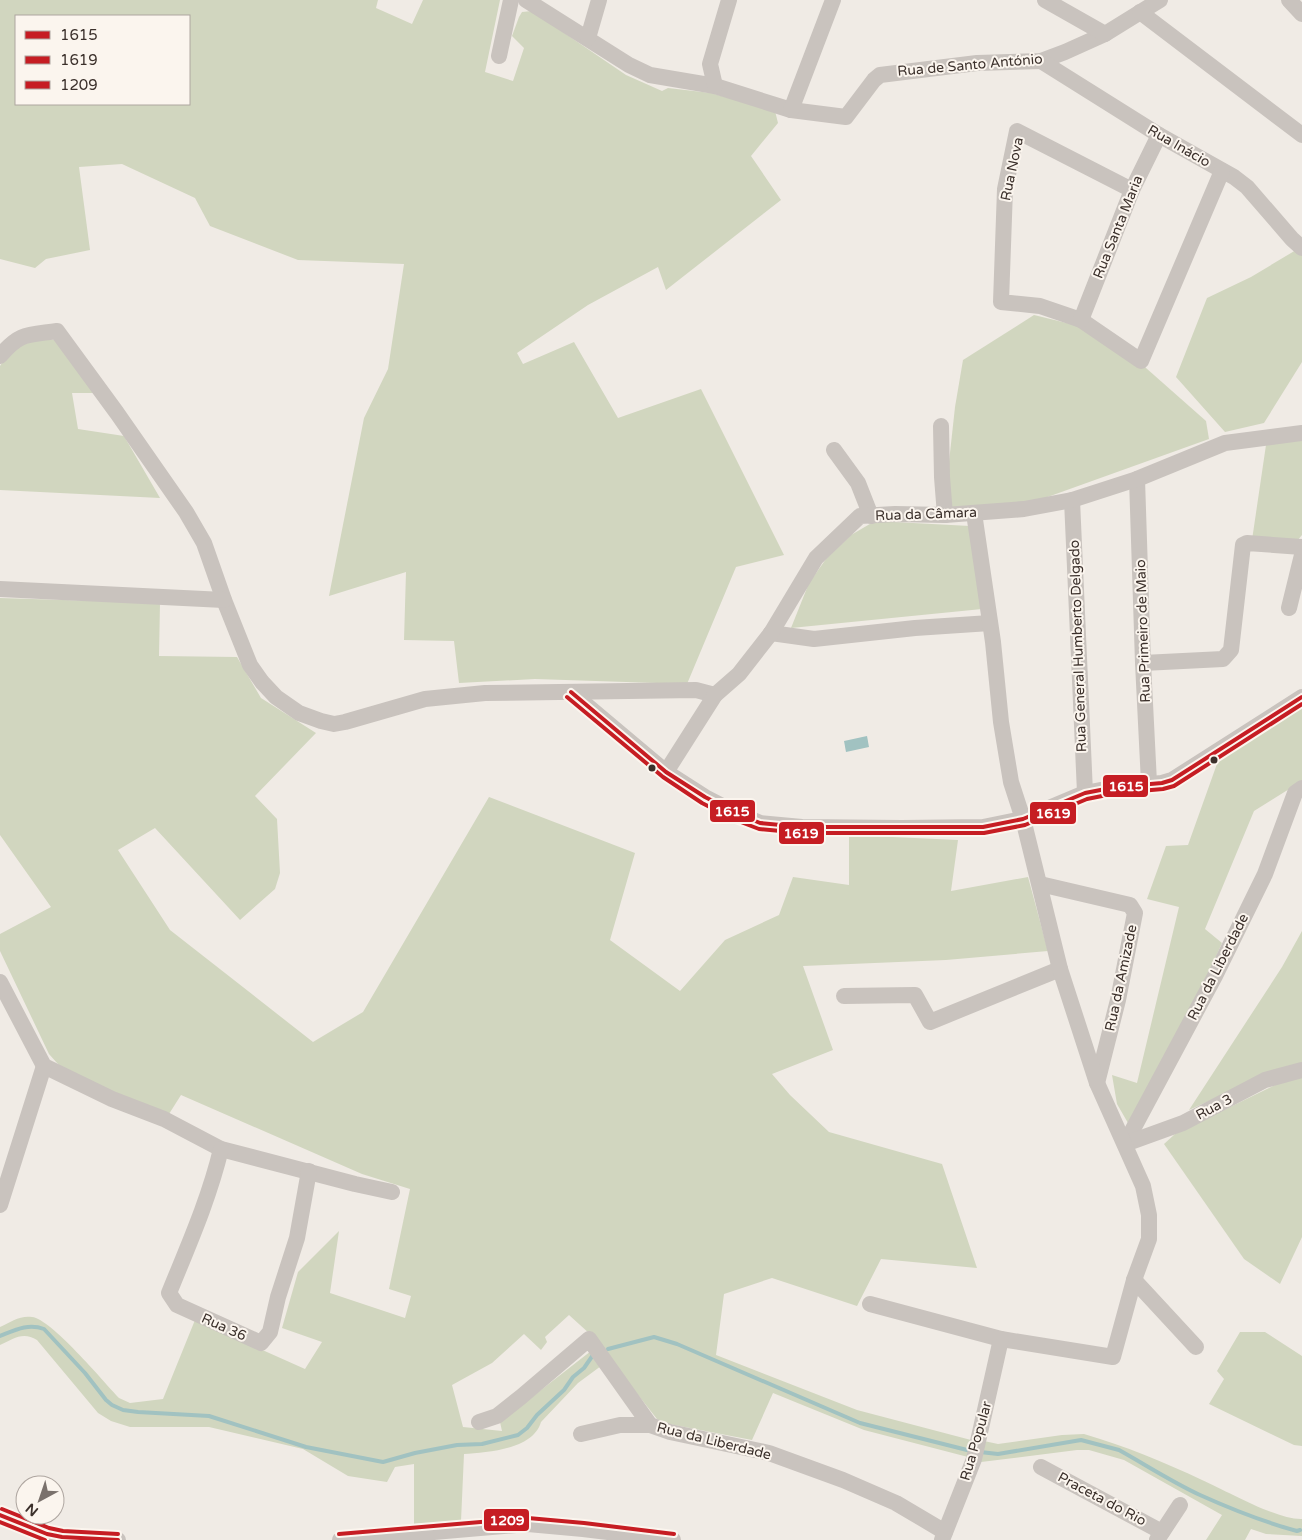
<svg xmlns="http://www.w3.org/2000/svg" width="1302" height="1540" font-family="'Varela Round',sans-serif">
<rect width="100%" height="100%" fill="#f0ebe5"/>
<g fill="#d1d6bf" fill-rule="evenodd">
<path d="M0,0H378L376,8L412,24L423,0H500L485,72L513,81L524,48L512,36L519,17L522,12L532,11L626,75L662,91L668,88L711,93L775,111L778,123L751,156L781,200L666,290L658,267L588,305L517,353L523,364L574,342L618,418L701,389L784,555L736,567L687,684L535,679L459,683L454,641L404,640L406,572L329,596L364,418L388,369L404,264L298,260L210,226L195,198L122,164L79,167L90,250L46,259L35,268L0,259ZM16,16H189V104H16Z"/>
<path d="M1296,250L1302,254V362L1264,423L1225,432L1176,377L1207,298L1251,277Z"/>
<path d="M1034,315L1083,327L1146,368L1206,421L1209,439L1028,504L952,509L948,471L955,407L963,360Z"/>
<path d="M44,339L56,340L94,393H72L78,429L124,436L160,498L0,490V366C15,343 18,346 44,339Z"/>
<path d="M1302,439V535L1297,541L1252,540L1266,445Z"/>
<path d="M875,521L970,526L982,609L791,628L809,583L826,559L851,535Z"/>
<path d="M0,598L160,603L159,656L237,657L261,698L316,733L255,796L277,819L280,873L275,889L240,920L155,828L118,850L170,930L313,1042L363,1012L489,797L635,853L610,940L680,991L725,940L779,915L793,877L849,885V835L958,840L951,891L1028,877L1048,951L946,960L803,966L833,1050L772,1074L790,1095L829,1132L942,1164L977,1268L881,1259L857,1306L772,1278L724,1294L716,1355L857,1410L971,1440L968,1457L864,1430L773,1393L752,1440L664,1423L657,1419L613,1363L601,1344L569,1315L545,1337L547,1342L541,1350L524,1334L492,1363L452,1385L463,1427L502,1431L500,1422L591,1351L601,1366L578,1383L541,1422C533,1450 487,1452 464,1454L461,1521L414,1524V1464L395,1467L387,1482L348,1476L303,1449L209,1427H130L111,1421L98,1413L37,1340C23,1331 13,1339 0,1345V1327C10,1322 21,1315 32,1317C51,1319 103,1381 119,1398L130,1403L163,1399L195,1320L305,1369L322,1342L282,1328L298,1272L339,1231L330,1293L405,1318L411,1296L389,1289L410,1189L362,1174L181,1095L169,1114L72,1075L57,1063L49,1054L0,951V934L51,907L0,835Z"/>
<path d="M1302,708V781L1254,811L1205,929L1222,943L1168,1063L1128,1123L1117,1104L1112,1075L1137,1083L1179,907L1147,899L1166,846L1188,845L1218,761Z"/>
<path d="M1302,931V1063L1264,1076L1189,1110L1282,967Z"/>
<path d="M1302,1077V1237L1280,1284L1244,1259L1164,1144L1175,1134L1277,1084Z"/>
<path d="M1240,1332H1265L1302,1356V1446L1294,1445L1209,1404L1224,1379L1217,1371Z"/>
<path d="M1084,1434C1125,1446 1164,1462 1202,1480C1227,1491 1277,1520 1302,1519V1536L1266,1534L1251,1529L1245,1540H1206L1222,1515L1124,1460L1089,1450H1077L981,1462L984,1441L998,1444L1062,1435Z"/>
</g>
<path fill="#a1c2c1" d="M867,736L869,747L846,752L844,741Z"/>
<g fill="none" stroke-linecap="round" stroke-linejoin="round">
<g stroke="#a1c2c1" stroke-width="4">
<path d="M0,1336C15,1330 28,1323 44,1329L85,1373L106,1400L112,1405L123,1410L138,1412L209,1416L306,1447L383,1462L415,1453L457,1445L482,1444L518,1435L527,1428L537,1415L564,1390L573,1377L584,1368L593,1355"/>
<path d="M608,1349L654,1337L677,1344L860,1423L971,1451"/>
<path d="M980,1452L998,1454L1081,1440L1119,1450C1146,1465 1172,1482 1200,1495C1231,1509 1264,1522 1297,1531L1300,1530"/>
</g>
<g stroke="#c9c3be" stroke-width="16">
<path d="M526,0L629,65L650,75L715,86L791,110L846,117L874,80L880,75L977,63L1041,61L1065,52L1105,34L1160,0"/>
<path d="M1045,0L1105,34"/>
<path d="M1289,0L1302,14"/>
<path d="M1140,12L1302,135"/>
<path d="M588,38L599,0"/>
<path d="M499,56L511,0"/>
<path d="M1041,61L1159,135L1234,177L1247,187L1292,239L1302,248"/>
<path d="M715,86L710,64L729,0"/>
<path d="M791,110L833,0"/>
<path d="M1132,190L1017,131L1005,189L1001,302L1040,306L1081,320L1141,361L1222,171"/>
<path d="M1081,320L1132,190L1159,135"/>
<path d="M0,356C20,332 28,335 57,331L117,413L186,512L204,543L224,600L250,665L262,682L276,697L299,713L321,721L334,724L345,722L425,699L485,693L696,690L715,695"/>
<path d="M941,426L942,477L945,515"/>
<path d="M834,450L858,483L871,516"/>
<path d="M1137,479L1143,663L1149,783"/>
<path d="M1072,500L1085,793"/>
<path d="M0,589L224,600"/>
<path d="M1289,608L1302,555"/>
<path d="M771,633L814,639L915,628L990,623"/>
<path d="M1143,663L1223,659L1231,650L1243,545L1247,543L1302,547"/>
<path d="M571,692L666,772L705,797L736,813L760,823L802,827L902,828L983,827L1023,819L1085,793L1116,787L1162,783L1172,780L1302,697"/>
<path d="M666,772L715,695L739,674L771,633L816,558L860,516L895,514L945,515L1024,509L1072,500L1137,479L1225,443L1302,433"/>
<path d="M1040,884L1130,905L1135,913L1118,1000L1097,1083"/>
<path d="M0,982L44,1066L112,1099L164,1119L221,1149L355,1184L392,1192"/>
<path d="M844,996L915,995L930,1022L1060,969"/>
<path d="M1125,1144L1215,976L1265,874L1295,793L1302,788"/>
<path d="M1125,1144L1183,1123L1265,1080L1302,1070"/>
<path d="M221,1149C209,1199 188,1246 169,1293L177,1305L261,1343L270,1332L278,1297L297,1238L309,1171"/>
<path d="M0,1205L44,1066"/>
<path d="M1134,1280L1196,1347"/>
<path d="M870,1304L1001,1339L1113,1357L1134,1280L1149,1239V1215L1143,1186L1097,1083L1060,969L1023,819L1011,782L1001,722L993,642L974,513"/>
<path d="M479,1422L497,1416L521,1397L589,1339L650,1425L670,1432L769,1453L843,1480L896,1503L945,1532"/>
<path d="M581,1434L620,1425H650"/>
<path d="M1041,1467L1162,1532"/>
<path d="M0,1515L47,1534L62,1537L118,1540"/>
<path d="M340,1540L528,1524L583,1529L673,1540"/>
<path d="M942,1540L974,1459L1001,1339"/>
<path d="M1157,1540L1180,1505"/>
</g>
<defs>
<g id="bus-1">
<path d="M571,692L666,772L705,797L736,813L760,823L802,827H983L1023,819L1085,793L1116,787L1162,783L1172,780L1302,697"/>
<path d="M0,1515L47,1534L62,1537L118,1540"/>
</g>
<g id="bus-2">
<path d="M567,697L663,777L702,803L733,819L759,829L802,833H984L1025,825L1087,799L1117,793L1163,789L1174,786L1302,704"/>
<path d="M0,1522L45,1540"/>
</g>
<g id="bus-3">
<path d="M2,1509L49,1528L63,1531L118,1534"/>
<path d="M339,1534L528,1518L584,1523L674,1534"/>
</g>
</defs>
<use href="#bus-1" stroke="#fbf5ee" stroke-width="8"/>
<use href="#bus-2" stroke="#fbf5ee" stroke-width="8"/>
<use href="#bus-3" stroke="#fbf5ee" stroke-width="8"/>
<use href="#bus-1" stroke="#c61d23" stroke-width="4"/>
<use href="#bus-2" stroke="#c61d23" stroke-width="4"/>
<use href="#bus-3" stroke="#c61d23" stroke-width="4"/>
</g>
<g fill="#3b302b" stroke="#fbf5ee" stroke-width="2">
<circle cx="1214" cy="760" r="4.5"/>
<circle cx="652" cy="768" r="4.5"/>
</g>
<g text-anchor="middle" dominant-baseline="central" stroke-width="4" stroke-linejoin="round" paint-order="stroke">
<g font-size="14" fill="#3b302b" stroke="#fbf5ee">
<text transform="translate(970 65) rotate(-5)">Rua de Santo António</text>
<text transform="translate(1179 146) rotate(30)">Rua Inácio</text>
<text transform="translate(1012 169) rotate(-78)">Rua Nova</text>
<text transform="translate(1118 227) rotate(-68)">Rua Santa Maria</text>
<text transform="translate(926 514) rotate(-2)">Rua da Câmara</text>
<text transform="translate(1143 631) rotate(-92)">Rua Primeiro de Maio</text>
<text transform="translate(1078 646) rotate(-92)">Rua General Humberto Delgado</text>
<text transform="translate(1218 967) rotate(-63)">Rua da Liberdade</text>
<text transform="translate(1121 978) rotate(-78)">Rua da Amizade</text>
<text transform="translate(1214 1107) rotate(-28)">Rua 3</text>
<text transform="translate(224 1327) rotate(24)">Rua 36</text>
<text transform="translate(714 1441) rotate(14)">Rua da Liberdade</text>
<text transform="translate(976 1441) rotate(-74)">Rua Popular</text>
<text transform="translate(1102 1499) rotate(28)">Praceta do Rio</text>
</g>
</g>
<g stroke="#fbf5ee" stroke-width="2">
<rect x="1102" y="774" width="47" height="24" rx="5" fill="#c61d23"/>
<rect x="709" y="799" width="47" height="24" rx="5" fill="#c61d23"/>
<rect x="1029" y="801" width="48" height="24" rx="5" fill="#c61d23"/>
<rect x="778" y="821" width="47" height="24" rx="5" fill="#c61d23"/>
<rect x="483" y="1508" width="47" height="24" rx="5" fill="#c61d23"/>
</g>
<g font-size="14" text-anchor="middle" font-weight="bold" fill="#fff">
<text x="1126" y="791">1615</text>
<text x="732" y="816">1615</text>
<text x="1053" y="818">1619</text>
<text x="801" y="838">1619</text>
<text x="507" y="1525">1209</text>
</g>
<rect x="15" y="15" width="175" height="90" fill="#fbf5ee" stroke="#aea6a0"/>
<rect x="25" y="31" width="25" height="8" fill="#c61d23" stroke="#aea6a0"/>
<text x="60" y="40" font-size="15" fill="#3b302b">1615</text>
<rect x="25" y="56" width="25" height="8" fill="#c61d23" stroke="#aea6a0"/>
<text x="60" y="65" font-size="15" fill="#3b302b">1619</text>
<rect x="25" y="81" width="25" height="8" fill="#c61d23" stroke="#aea6a0"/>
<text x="60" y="90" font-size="15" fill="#3b302b">1209</text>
<g transform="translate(40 1500) rotate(220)"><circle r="24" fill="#fbf5ee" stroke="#aea6a0"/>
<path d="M0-4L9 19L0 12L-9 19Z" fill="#7a716c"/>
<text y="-8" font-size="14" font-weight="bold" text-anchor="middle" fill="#3b302b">N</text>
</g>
</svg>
